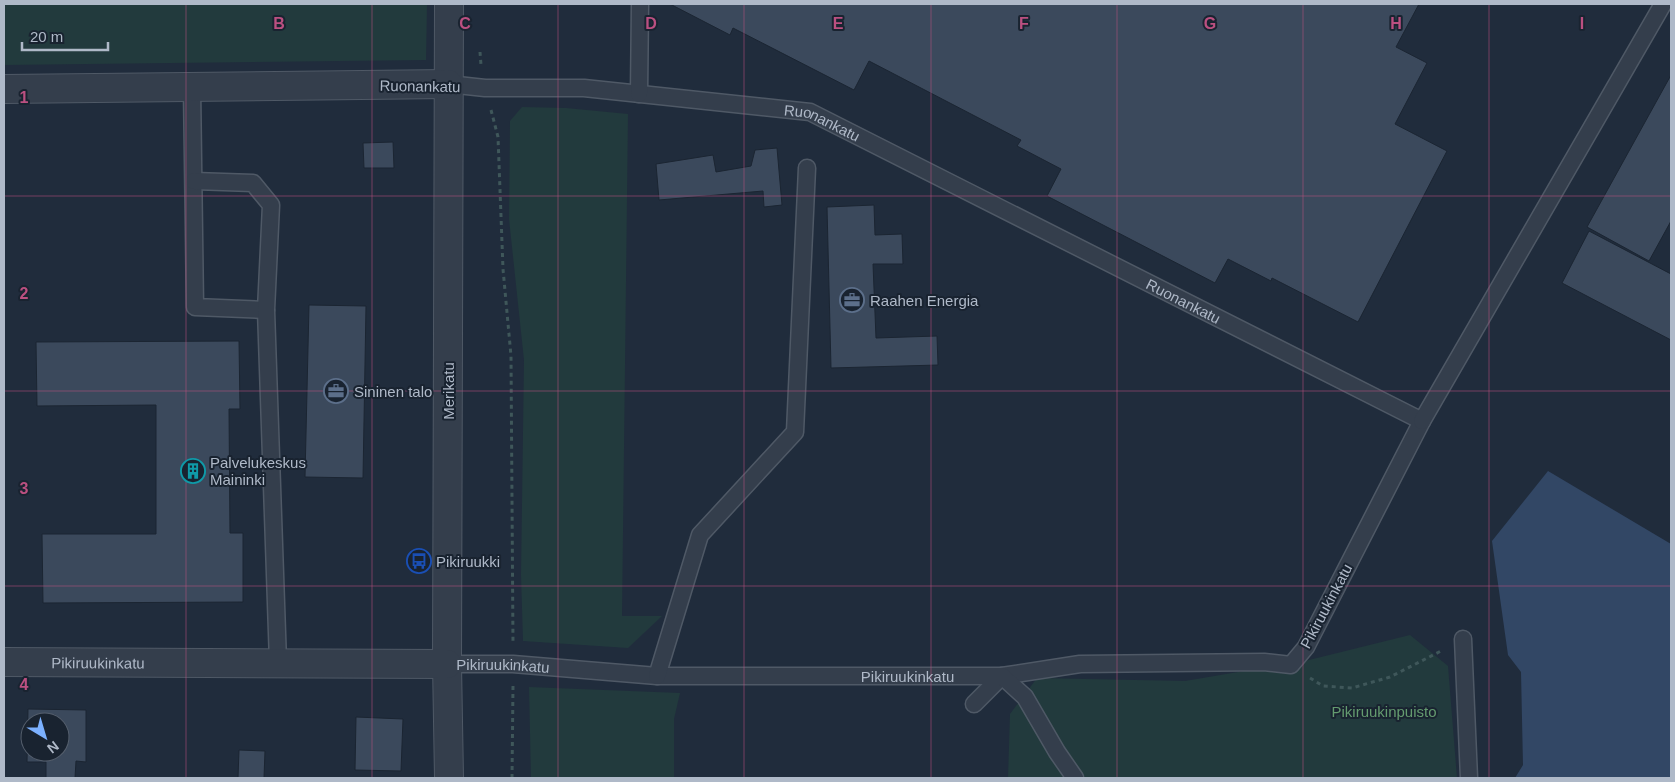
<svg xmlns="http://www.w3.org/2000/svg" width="1675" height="782" viewBox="0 0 1675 782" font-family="Helvetica,sans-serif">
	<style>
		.green { fill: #223a3d }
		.water { fill: #324765 }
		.building { fill: #3b495c; stroke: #1b2532; fill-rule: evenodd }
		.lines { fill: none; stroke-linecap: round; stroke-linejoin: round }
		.lane-casing { stroke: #4f5966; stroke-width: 19 }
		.street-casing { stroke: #4f5966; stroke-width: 30 }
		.path { stroke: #3f575a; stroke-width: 3; stroke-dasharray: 4 4; stroke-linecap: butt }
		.lane { stroke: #343e4c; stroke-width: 16 }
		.street { stroke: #343e4c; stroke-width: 28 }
		.grid { fill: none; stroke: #bb5081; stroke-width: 1; stroke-opacity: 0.55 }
		.labels { text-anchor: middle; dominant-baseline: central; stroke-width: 4; stroke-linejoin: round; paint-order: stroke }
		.street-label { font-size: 15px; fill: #afb9c8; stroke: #192330 }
		.poi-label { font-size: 15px; fill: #afb9c8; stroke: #192330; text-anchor: start }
		.park-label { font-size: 15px; fill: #649b6f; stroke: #192330 }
		.grid-label { font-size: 16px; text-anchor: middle; font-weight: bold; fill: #bb5081; stroke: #192330; stroke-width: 4; stroke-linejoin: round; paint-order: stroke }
	</style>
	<rect width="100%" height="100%" fill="#202c3c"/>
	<g class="green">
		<path d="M 4,4 L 427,4 L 426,60 L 4,65 Z"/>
		<path d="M 522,107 L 566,108 L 628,114 L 622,616 L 662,616 L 628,648 L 523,641 L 521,575 L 524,360 L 509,219 L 510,121 Z"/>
		<path d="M 1410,635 L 1448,666 L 1457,778 L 1008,778 L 1010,714 L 1037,678 L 1185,681 L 1309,660 Z"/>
		<path d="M 529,687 L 680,693 L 674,719 L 674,778 L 531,778 Z"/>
	</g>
	<path class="water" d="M 1548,471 L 1671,544 L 1671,778 L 1515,778 L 1523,765 L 1521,672 L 1508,655 L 1492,541 Z"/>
	<g class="building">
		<path d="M 670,4 L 1419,4 L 1396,47 L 1427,63 L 1395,124 L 1447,151 L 1358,322 L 1272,278 L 1271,281 L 1228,259 L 1215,283 L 1047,196 L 1061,169 L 1017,146 L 1021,140 L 869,61 L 854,90 L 733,28 L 730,35 Z"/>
		<path d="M 1671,75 L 1671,221 L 1649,261 L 1587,227 Z"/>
		<path d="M 393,142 L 394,168 L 364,168 L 363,143 Z"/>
		<path d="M 777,148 L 782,205 L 764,207 L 763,191 L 659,200 L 656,164 L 713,155 L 716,172 L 751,166 L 755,150 Z"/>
		<path d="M 874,205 L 875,235 L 902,234 L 903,264 L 873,264 L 876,338 L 937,336 L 938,365 L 831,368 L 827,207 Z"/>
		<path d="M 1589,231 L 1671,274 L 1671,340 L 1562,283 Z"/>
		<path d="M 309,305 L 366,306 L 363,478 L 305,477 Z"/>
		<path d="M 239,341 L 240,409 L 229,409 L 230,533 L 243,533 L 243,602 L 43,603 L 42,534 L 156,534 L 156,405 L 37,406 L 36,342 Z"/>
		<path d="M 28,709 L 86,710 L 86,762 L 76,761 L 75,778 L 46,778 L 46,762 L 27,762 ZM 30,722 L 60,722 L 60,752 L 30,752 Z"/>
		<path d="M 356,717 L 403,719 L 401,771 L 355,770 Z"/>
		<path d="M 239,750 L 265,751 L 264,778 L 238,778 Z"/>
	</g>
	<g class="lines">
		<defs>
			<g id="lane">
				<path id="s1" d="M 448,84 L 485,88 L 584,88 L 810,112 L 1422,421 L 1306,647 L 1291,665 L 1264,662 L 1080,664 L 1002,676 L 974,704"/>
				<path d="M 192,87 L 195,307 L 266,310"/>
				<path d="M 639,94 L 640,4"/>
				<path d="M 194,181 L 253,183 L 271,205 L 266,310 L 278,662"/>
				<path d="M 1422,421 L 1663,4"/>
				<path d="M 1463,639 L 1469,778"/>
				<path id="s2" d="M 447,664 L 513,664 L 657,676 L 1002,676 L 1025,697 L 1057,752 L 1075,778"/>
				<path d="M 657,676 L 700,535 L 795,432 L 807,168"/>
			</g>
			<g id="street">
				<path d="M 449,4 L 447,664 L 449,778"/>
				<path d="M 4,89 L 448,84"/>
				<path id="s3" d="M 4,662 L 447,664"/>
			</g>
		</defs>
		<use href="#lane" class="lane-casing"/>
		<use href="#street" class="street-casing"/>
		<g class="path">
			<path d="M 480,52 L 481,65"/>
			<path d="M 491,110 L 498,137 L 503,269 L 511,356 L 513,643"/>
			<path d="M 1310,678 L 1323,686 L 1352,688 L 1390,677 L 1441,651"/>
			<path d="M 512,778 L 513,686"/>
		</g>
		<use href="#lane" class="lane"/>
		<use href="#street" class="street"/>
	</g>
	<path class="grid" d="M 186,4 L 186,778M 372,4 L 372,778M 558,4 L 558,778M 744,4 L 744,778M 931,4 L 931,778M 1117,4 L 1117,778M 1303,4 L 1303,778M 1489,4 L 1489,778M 4,196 L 1671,196M 4,391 L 1671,391M 4,586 L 1671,586"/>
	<defs>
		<symbol id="office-ring" viewBox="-11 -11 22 22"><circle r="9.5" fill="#192330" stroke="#5c6f8a" stroke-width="1.5"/><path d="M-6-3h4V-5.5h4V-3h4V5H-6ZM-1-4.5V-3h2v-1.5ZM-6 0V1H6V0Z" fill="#5c6f8a"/></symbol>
		<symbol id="building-ring" viewBox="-11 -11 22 22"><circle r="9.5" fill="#192330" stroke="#0f9aa8" stroke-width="1.5"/><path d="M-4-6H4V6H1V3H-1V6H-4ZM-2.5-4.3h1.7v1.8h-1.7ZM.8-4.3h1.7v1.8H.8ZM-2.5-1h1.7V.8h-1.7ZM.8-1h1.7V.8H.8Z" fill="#0f9aa8"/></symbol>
		<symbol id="bus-ring" viewBox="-11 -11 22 22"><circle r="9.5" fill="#192330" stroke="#1a4fb4" stroke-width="1.5"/><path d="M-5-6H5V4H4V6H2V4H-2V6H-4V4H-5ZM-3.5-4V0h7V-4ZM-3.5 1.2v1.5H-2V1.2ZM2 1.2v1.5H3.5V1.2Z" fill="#1a4fb4"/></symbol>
	</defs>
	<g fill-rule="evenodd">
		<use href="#office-ring" x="838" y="286" width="28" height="28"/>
		<use href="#office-ring" x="322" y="377" width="28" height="28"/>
		<use href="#building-ring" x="179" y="457" width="28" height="28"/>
		<use href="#bus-ring" x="405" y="547" width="28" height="28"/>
	</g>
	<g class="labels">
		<g class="street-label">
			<text transform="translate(420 86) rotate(1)">Ruonankatu</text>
			<text stroke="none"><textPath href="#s1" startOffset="378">Ruonankatu</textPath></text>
			<text stroke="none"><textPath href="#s1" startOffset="782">Ruonankatu</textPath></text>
			<text transform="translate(448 391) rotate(-90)">Merikatu</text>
			<text transform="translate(1326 606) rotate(-62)">Pikiruukinkatu</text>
			<text stroke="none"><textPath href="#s3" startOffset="94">Pikiruukinkatu</textPath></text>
			<text stroke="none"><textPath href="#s2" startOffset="56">Pikiruukinkatu</textPath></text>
			<text stroke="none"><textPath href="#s2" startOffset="461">Pikiruukinkatu</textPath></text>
		</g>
		<g class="poi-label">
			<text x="870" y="300">Raahen Energia</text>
			<text x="354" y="391">Sininen talo</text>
			<text x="210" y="462">Palvelukeskus<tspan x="210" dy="17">Maininki</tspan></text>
			<text x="436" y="561">Pikiruukki</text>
		</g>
		<g class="park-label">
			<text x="1384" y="711">Pikiruukinpuisto</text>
		</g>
	</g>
	<g class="grid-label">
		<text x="279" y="29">B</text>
		<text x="465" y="29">C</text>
		<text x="651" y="29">D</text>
		<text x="838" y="29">E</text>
		<text x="1024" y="29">F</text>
		<text x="1210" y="29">G</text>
		<text x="1396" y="29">H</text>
		<text x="1582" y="29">I</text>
		<text x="24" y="103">1</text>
		<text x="24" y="299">2</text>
		<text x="24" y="494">3</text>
		<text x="24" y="690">4</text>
	</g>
	<rect width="1675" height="782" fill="none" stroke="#afb9c8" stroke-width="10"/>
	<g transform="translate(45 737) rotate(142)"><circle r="24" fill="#192330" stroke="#555f6d"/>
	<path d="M0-4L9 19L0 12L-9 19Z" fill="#7cb1ff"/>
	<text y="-8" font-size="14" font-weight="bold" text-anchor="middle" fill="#afb9c8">N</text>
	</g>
	<path d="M22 42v8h86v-8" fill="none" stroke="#afb9c8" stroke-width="2.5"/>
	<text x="30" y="42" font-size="15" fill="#afb9c8" stroke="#192330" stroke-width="4" paint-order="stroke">20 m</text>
</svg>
